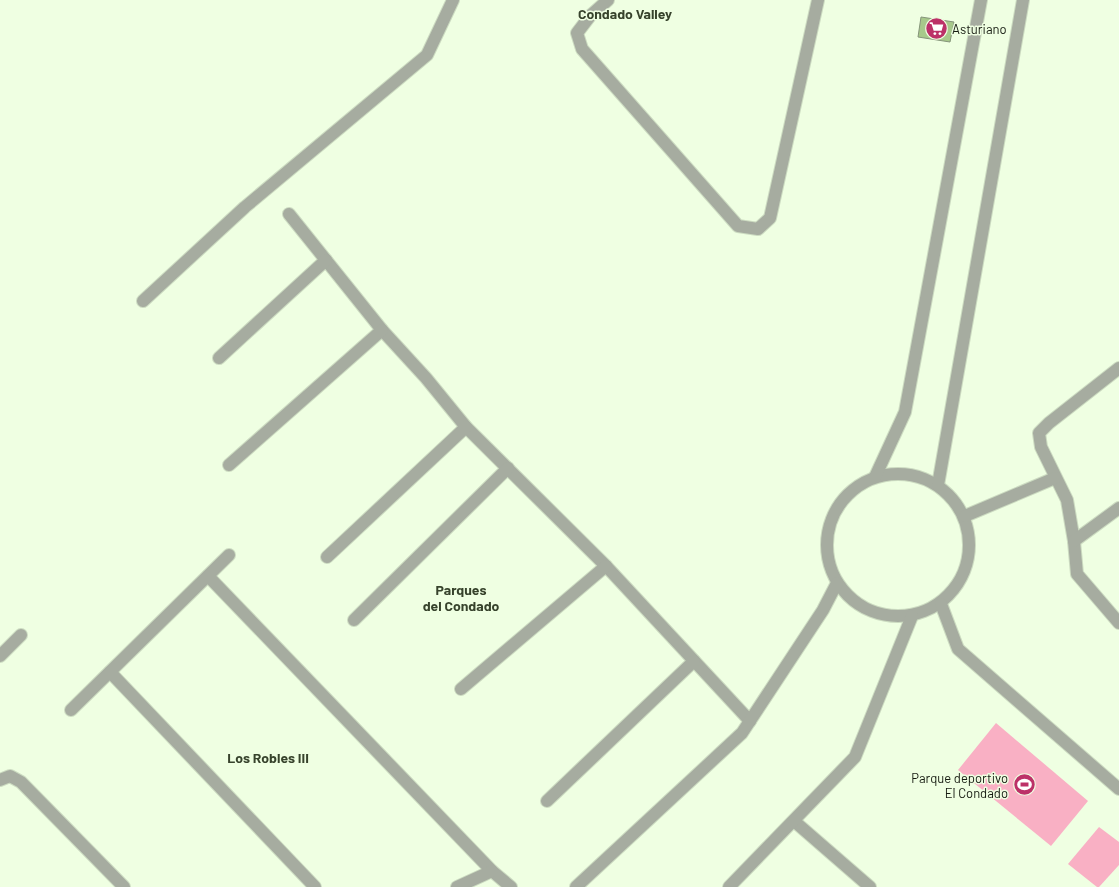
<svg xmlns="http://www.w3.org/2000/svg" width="1119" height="887" viewBox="0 0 1119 887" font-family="Barlow,sans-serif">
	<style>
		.green { fill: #f9b0c4 }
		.building { fill: #a7c98b; stroke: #85947a }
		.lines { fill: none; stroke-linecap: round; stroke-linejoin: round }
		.minor-casing { stroke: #ccdbc1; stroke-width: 14 }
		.minor { stroke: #a6aca0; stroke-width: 12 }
		.labels { text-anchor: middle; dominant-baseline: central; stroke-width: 3; stroke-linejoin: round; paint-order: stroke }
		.poi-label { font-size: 13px; fill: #161b11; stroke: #efffe2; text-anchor: start }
		.neighbourhood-label { font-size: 14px; font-weight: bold; fill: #37432c; stroke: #efffe2 }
	</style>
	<rect width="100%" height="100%" fill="#efffe2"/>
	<g class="green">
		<path d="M 996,723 L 1088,801 L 1051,846 L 958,770 Z"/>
		<path d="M 1099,827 L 1119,842 L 1119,865 L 1099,887 L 1097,887 L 1068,864 Z"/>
	</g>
	<path class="building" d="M 921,17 L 954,22 L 950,42 L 918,37 Z"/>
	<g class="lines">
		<defs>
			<g id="minor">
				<path d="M 608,0 L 590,16 L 577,33 L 582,49 L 738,226 L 758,229 L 770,218 L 818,0"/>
				<path d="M 289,214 L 382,330 L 426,378 L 466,427 L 606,566 L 750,721"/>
				<path d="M 143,301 L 245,207 L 427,55 L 453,0"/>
				<path d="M 219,358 L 326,260"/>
				<path d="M 1119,368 L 1049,423 L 1039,433 L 1041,447 L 1067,500 L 1074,541 L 1077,574 L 1119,623"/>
				<path d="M 229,465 L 382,330"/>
				<circle cx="898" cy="545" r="71"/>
				<path d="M 875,477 L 905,412 L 981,0"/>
				<path d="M 938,485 L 1023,0"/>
				<path d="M 965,516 L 1055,478"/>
				<path d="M 1074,541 L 1119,508"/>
				<path d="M 327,557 L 466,427"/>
				<path d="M 208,576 L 492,871 L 511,887"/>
				<path d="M 941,604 L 958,649 L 1119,789"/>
				<path d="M 354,620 L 508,468"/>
				<path d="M 0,656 L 21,635"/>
				<path d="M 110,672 L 315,887"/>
				<path d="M 461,689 L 606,566"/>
				<path d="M 71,710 L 229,555"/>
				<path d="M 0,780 L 10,776 L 21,782 L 124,887"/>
				<path d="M 547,801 L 694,661"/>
				<path d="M 794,821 L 870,887"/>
				<path d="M 457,887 L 492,871"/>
				<path d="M 576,887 L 742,733 L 823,610 L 837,583"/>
				<path d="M 729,887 L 855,757 L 912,616"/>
			</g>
		</defs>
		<use href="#minor" class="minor-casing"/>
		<use href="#minor" class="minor"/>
	</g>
	<defs>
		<symbol id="supermarket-disc" viewBox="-11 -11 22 22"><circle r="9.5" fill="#bc3168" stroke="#efffe2"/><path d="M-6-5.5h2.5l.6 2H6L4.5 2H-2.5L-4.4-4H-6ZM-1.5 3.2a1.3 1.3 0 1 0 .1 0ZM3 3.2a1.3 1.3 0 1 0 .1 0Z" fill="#fff"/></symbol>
		<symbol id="stadium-disc" viewBox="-11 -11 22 22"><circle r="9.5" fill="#bc3168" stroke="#efffe2"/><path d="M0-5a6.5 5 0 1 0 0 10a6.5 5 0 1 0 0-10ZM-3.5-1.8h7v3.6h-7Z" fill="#fff"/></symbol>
	</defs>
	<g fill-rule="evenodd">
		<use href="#supermarket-disc" x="924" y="16" width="25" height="25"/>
		<use href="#stadium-disc" x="1012" y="772" width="25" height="25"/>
	</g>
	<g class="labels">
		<g class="poi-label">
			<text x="952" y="29">Asturiano</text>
			<text x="1008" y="778" text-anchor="end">Parque deportivo<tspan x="1008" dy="15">El Condado</tspan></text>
		</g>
		<g class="neighbourhood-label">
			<text x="625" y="13">Condado Valley</text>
			<text x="461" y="589">Parques<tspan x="461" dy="16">del Condado</tspan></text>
			<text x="268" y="757">Los Robles III</text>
		</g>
	</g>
</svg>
